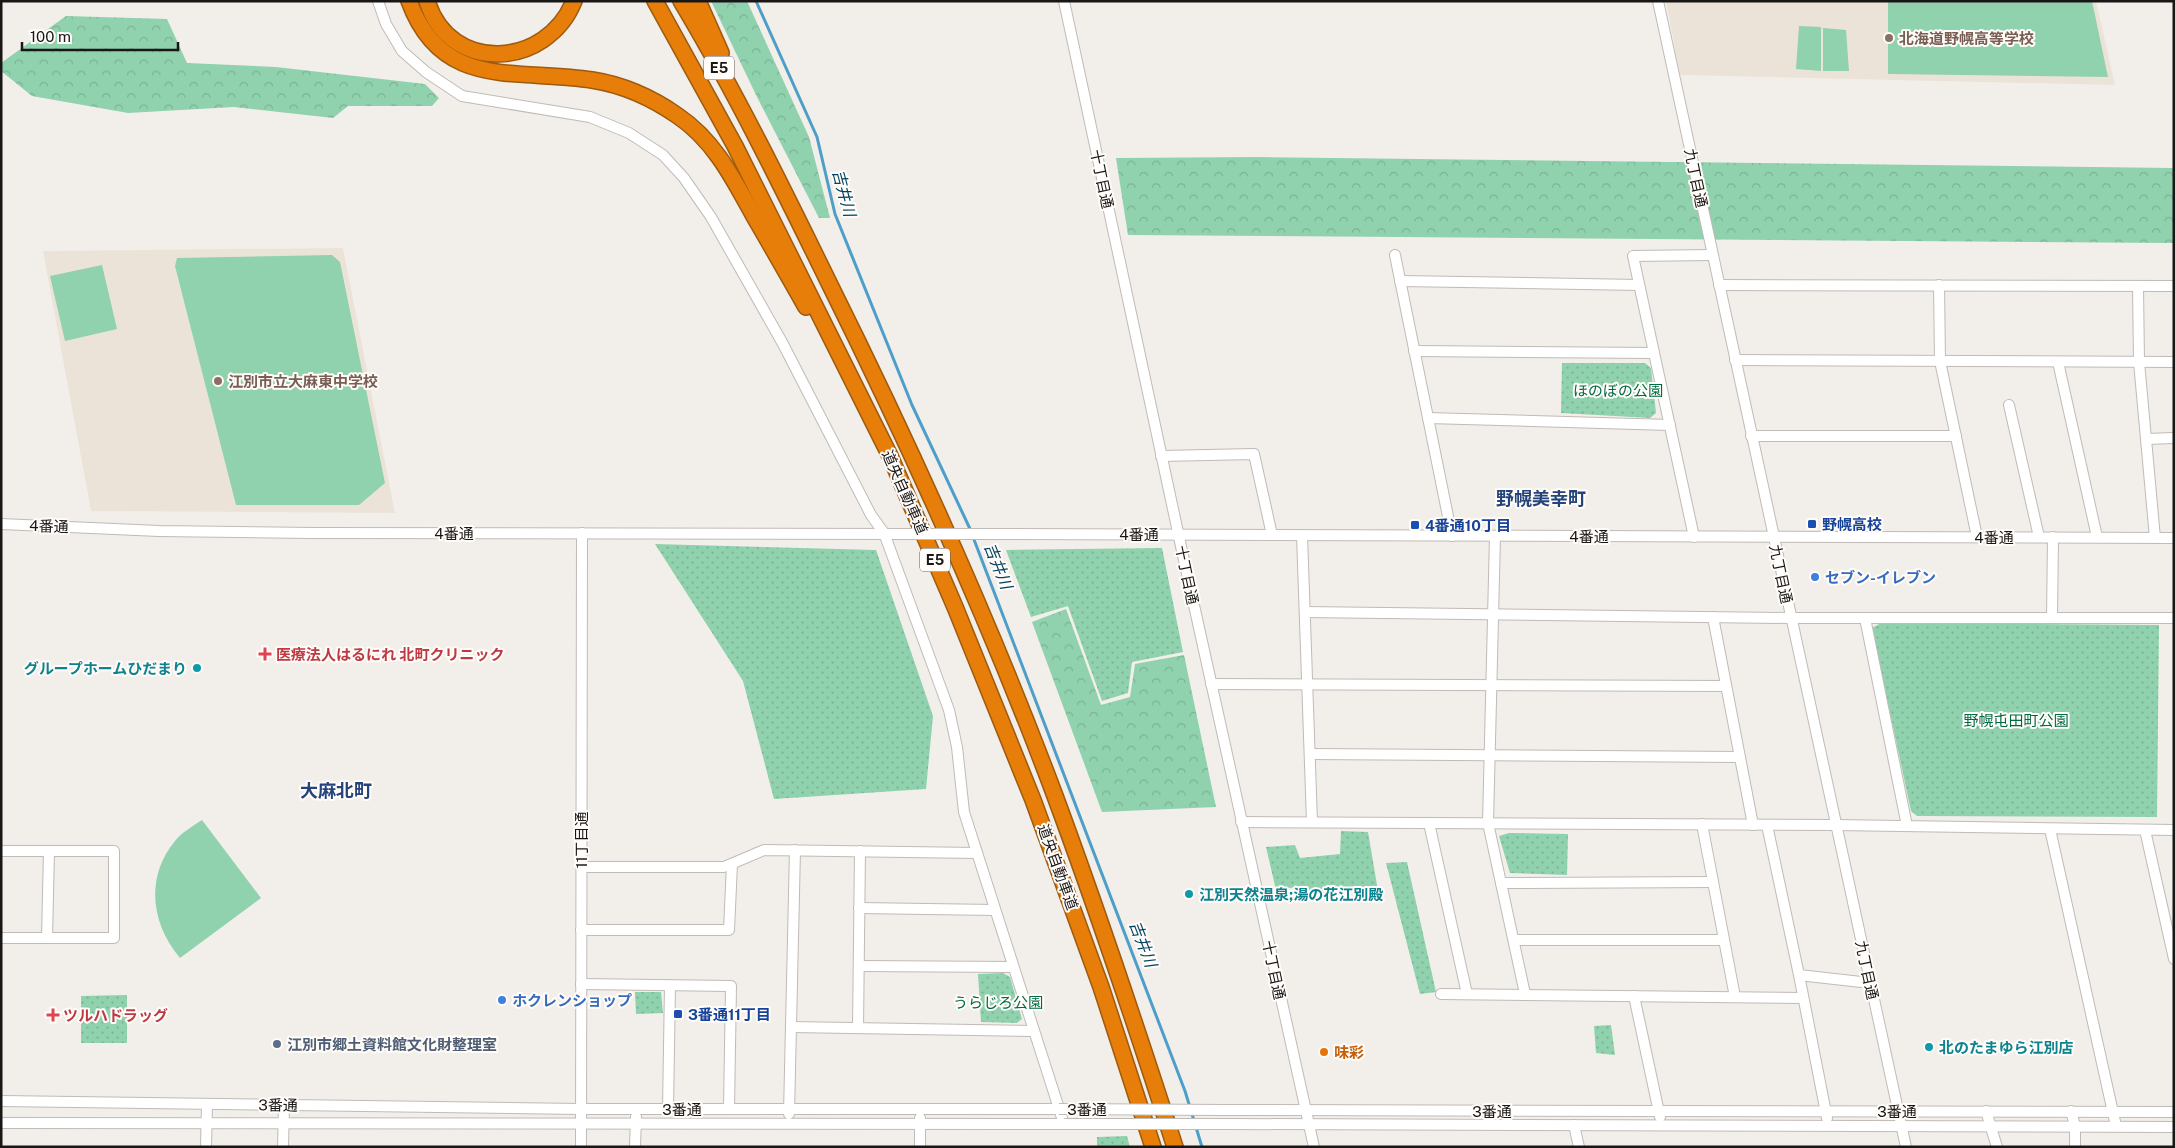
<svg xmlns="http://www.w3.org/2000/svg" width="2175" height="1148" viewBox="0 0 2175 1148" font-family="'Public Sans','Noto Sans JP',sans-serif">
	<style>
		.built { fill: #ece3d8 }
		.grass { fill: url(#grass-dots) }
		.forest { fill: url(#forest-crowns) }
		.pitch { fill: #90d1ae }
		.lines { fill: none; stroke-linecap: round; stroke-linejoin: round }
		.stream { stroke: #4d9ec8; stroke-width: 3 }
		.minor-casing { stroke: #bfbbb7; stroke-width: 12 }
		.highway-casing { stroke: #9e5a0e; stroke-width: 18 }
		.minor { stroke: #fff; stroke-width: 10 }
		.highway { stroke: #e67e09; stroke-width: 15 }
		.minor-bridge-casing { stroke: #bfbbb7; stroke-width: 12; stroke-linecap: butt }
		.minor-bridge { stroke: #fff; stroke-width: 10 }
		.education-dot { fill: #8d6e63; stroke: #fffcf9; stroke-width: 2 }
		.transit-dot { fill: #1a4fb4; stroke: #fffcf9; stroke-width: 2 }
		.shop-dot { fill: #3f7fe0; stroke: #fffcf9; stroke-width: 2 }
		.health-dot { fill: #e0444e; stroke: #fffcf9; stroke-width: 2 }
		.culture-dot { fill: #0f9aa8; stroke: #fffcf9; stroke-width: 2 }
		.service-dot { fill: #5c6f8a; stroke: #fffcf9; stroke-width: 2 }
		.food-dot { fill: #e8710a; stroke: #fffcf9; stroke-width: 2 }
		.labels { text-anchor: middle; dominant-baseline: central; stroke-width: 4; stroke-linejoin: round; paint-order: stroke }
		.shield { fill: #fffcf9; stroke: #5e5c5a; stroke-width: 1 }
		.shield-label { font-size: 14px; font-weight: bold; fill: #191716 }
		.education-label { font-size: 15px; font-weight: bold; fill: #785e54; stroke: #fffcf9; text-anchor: start }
		.street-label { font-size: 15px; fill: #191716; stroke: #fffcf9 }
		.park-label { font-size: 15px; fill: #006943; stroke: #fffcf9 }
		.transit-label { font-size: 15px; font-weight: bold; fill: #164399; stroke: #fffcf9; text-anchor: start }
		.shop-label { font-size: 15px; font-weight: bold; fill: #366cbe; stroke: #fffcf9; text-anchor: start }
		.health-label { font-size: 15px; font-weight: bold; fill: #be3a42; stroke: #fffcf9; text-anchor: start }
		.culture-label { font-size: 15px; font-weight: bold; fill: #0d838f; stroke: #fffcf9; text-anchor: start }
		.service-label { font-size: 15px; font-weight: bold; fill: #4e5e75; stroke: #fffcf9; text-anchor: start }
		.food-label { font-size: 15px; font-weight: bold; fill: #c56008; stroke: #fffcf9; text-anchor: start }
		.water-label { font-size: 16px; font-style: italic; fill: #004562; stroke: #fffcf9 }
		.quarter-label { font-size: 18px; font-weight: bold; fill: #25447b; stroke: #fffcf9 }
	</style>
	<defs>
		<pattern id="grass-dots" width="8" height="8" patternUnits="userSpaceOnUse" patternTransform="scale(1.25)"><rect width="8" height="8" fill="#90d1ae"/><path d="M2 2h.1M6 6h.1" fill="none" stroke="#7cb395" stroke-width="1.8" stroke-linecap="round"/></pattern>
		<pattern id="forest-crowns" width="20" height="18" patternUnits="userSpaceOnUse" patternTransform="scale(1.25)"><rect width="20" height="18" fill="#90d1ae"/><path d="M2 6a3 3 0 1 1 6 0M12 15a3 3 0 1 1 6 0" fill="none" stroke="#7cb395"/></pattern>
	</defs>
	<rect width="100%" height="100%" fill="#f2efea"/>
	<g class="built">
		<path d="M 1666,1 L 2096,1 L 2115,85 L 1680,75 Z"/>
		<path d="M 343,248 L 395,513 L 91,511 L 43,251 Z"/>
	</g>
	<g class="grass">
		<path d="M 1562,363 L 1645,363 L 1651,368 L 1656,413 L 1650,418 L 1561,413 Z"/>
		<path d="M 655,544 L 876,550 L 933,716 L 926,789 L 774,799 L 743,681 Z"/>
		<path d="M 1162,548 L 1183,652 L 1132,662 L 1128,693 L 1102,701 L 1068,606 L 1031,617 L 1006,550 Z"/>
		<path d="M 1881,623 L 2159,625 L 2157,817 L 1917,816 L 1911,811 L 1872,628 Z"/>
		<path d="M 1341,831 L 1368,832 L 1378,891 L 1305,894 L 1303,886 L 1276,890 L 1266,847 L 1295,845 L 1300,858 L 1340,854 Z"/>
		<path d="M 1509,833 L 1568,834 L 1567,875 L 1510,873 L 1499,836 Z"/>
		<path d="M 1407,862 L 1436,992 L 1420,994 L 1386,863 Z"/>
		<path d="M 1003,973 L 1010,977 L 1022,1019 L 1017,1023 L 981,1022 L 978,974 Z"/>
		<path d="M 635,992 L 661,992 L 663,1013 L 636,1014 Z"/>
		<path d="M 127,995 L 127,1043 L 81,1043 L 81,996 Z"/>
		<path d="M 1611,1025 L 1615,1055 L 1596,1053 L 1594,1026 Z"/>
		<path d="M 1127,1136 L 1130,1147 L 1097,1147 L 1097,1137 Z"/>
	</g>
	<g class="forest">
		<path d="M 711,1 L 747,1 L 809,137 L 830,218 L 819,218 L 758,99 Z"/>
		<path d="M 66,16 L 167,19 L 187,63 L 276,67 L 425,84 L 439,98 L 432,106 L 348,106 L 333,118 L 234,107 L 128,113 L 32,96 L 1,71 L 1,63 Z"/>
		<path d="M 1259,157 L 2174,168 L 2174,243 L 1128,235 L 1116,158 Z"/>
		<path d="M 1066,609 L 1101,705 L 1130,697 L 1135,664 L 1184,655 L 1216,807 L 1102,812 L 1032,622 Z"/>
	</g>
	<g class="pitch">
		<path d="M 1888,1 L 2092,1 L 2108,77 L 1888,74 Z"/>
		<path d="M 1799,26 L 1821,27 L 1821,71 L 1796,69 Z"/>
		<path d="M 1823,28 L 1846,30 L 1849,71 L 1823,71 Z"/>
		<path d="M 332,255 L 340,262 L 385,483 L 359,505 L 236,505 L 175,266 L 177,258 Z"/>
		<path d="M 102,265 L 117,329 L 65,341 L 50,276 Z"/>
		<path d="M 202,820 L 261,898 L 180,958 C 151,924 145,877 175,841 C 182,832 193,826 202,820 Z"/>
	</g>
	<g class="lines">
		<g class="stream">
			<path d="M 756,1 L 817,137 L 835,214 L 912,405 L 971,531"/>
			<path d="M 973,537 L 1185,1091 L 1202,1147"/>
		</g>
		<defs>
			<g id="minor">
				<path d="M 1064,1 L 1182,551 L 1314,1147"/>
				<path d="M 1658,1 L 1906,1147"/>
				<path d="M 1395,255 L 1452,536"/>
				<path d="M 1400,281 L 1639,285"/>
				<path d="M 1719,285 L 2174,286"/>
				<path d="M 1939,285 L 1940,361 L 1977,537"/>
				<path d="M 2138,286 L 2139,362 L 2155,538"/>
				<path d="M 1414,351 L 1654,353"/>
				<path d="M 1735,360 L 2174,362"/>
				<path d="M 2058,362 L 2097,537"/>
				<path d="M 2009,405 L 2039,537"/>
				<path d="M 1428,418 L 1670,425"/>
				<path d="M 1751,436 L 1956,436"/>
				<path d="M 2146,439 L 2174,438"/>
				<path d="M 1161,456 L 1254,454 L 1272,535"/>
				<path d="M 1,524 L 159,531 L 313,533 L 906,534"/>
				<path d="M 1004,534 L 2174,538"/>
				<path d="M 1302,535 L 1312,822"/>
				<path d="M 1495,536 L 1488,823 L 1525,994"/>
				<path d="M 1694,537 L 1633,256 L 1712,255"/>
				<path d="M 1305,612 L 1790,618 L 2174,618"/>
				<path d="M 1713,617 L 1753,825"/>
				<path d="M 1865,618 L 1907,826"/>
				<path d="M 2052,618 L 2053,537"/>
				<path d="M 1211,684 L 1726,686"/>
				<path d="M 1310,754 L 1740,757"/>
				<path d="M 1241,822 L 1835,825 L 2174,830"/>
				<path d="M 1429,823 L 1467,994"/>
				<path d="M 1702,824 L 1735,997"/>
				<path d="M 1767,825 L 1799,975 L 1827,1118"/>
				<path d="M 2050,829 L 2116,1126"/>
				<path d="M 2145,830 L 2174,959"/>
				<path d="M 1,851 L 114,851 L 114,938 L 1,938"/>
				<path d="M 581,867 L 724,867 L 764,850 L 977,853"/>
				<path d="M 1501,883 L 1713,882"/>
				<path d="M 859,908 L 995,910"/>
				<path d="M 581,930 L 729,930 L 732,864"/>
				<path d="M 47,938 L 49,851"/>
				<path d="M 1514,940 L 1724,940"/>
				<path d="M 859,966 L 1013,967"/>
				<path d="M 1799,975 L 1870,983"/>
				<path d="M 581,984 L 731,986 L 729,1109"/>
				<path d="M 1441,994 L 1803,998"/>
				<path d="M 1634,996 L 1660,1117"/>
				<path d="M 791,1027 L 1033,1031"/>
				<path d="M 858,1028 L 860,851"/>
				<path d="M 1,1101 L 581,1109 L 1059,1109"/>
				<path d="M 668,1109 L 670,986"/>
				<path d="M 1225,1110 L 2174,1112"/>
				<path d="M 1986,1111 L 1997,1147"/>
				<path d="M 2071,1111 L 2075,1126 L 2075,1147"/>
				<path d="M 789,1114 L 795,850"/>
				<path d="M 1,1123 L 1064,1124 L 964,812 L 957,747 L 949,710 L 884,533 L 871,515 L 783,344 L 711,217 L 684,178 L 663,155 L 629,133 L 590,117 L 462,96 L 426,72 L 402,51 L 386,24 L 378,1"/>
				<path d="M 1231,1124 L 2174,1127"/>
				<path d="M 1574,1125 L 1579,1147"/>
				<path d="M 206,1147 L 207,1104"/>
				<path d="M 283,1147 L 284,1105"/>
				<path d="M 581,1147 L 582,533"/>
				<path d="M 635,1147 L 636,1117"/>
				<path d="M 920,1147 L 920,1118"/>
			</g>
			<g id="highway">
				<path d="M 409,1 C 442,91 516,68 592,80 C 624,85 651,97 678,116 C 715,141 734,180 755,218 C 772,247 789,277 806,307"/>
				<path d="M 427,1 C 450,75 547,68 574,1"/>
				<path d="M 655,1 L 735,146 L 890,456 L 955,607 L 1033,800 L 1101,987 L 1153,1147"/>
				<path d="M 681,1 C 736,93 783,189 830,285 C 913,452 990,622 1055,796 C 1098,912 1137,1029 1175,1147"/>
				<path d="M 698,1 L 721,53"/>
			</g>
		</defs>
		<use href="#minor" class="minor-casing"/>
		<use href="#highway" class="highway-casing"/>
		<use href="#minor" class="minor"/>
		<use href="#highway" class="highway"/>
		<defs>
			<g id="minor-bridge">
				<path d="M 906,534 L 1004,534"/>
				<path d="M 1059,1109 L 1225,1110"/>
				<path d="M 1064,1124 L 1231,1124"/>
			</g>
		</defs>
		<use href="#minor-bridge" class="minor-bridge-casing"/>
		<use href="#minor-bridge" class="minor-bridge"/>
	</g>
	<g class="education-dot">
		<circle cx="1889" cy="38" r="5"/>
		<circle cx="218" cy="381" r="5"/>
	</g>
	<g class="transit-dot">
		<rect x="1807" y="519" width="10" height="10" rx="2.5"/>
		<rect x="1410" y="520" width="10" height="10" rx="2.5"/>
		<rect x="673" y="1009" width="10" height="10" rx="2.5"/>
	</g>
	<g class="shop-dot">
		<circle cx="1815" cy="577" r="5"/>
		<circle cx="502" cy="1000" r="5"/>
	</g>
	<g class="health-dot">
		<path d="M262.5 646.5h5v5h5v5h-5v5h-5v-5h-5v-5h5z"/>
		<path d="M50.5 1007.5h5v5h5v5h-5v5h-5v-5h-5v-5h5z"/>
	</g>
	<g class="culture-dot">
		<circle cx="197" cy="668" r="5"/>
		<circle cx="1189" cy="894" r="5"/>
		<circle cx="1929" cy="1047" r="5"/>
	</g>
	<circle class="service-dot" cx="277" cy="1044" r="5"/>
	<circle class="food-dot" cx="1324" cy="1052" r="5"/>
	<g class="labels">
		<g class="shield">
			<rect x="704" y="56.5" width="30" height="23" rx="4"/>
			<rect x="920" y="548.5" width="30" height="23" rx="4"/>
		</g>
		<g class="shield-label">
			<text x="719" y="68">E5</text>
			<text x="935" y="560">E5</text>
		</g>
		<g class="education-label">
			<text x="1899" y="38">北海道野幌高等学校</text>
			<text x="228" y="381">江別市立大麻東中学校</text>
		</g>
		<g class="street-label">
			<text transform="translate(1696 178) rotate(78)">九丁目通</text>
			<text transform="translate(1102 179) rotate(78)">十丁目通</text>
			<text transform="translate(905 492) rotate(66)">道央自動車道</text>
			<text transform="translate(49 526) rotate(2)">4番通</text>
			<text x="454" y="533">4番通</text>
			<text x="1139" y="534">4番通</text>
			<text x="1589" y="536">4番通</text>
			<text x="1994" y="537">4番通</text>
			<text transform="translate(1781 574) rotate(78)">九丁目通</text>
			<text transform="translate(1187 575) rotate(78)">十丁目通</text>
			<text transform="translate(581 840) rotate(-90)">11丁目通</text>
			<text transform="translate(1058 867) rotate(70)">道央自動車道</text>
			<text transform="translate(1274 970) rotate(78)">十丁目通</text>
			<text transform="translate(1867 970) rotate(78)">九丁目通</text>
			<text transform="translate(278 1105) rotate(1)">3番通</text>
			<text x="682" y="1109">3番通</text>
			<text x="1087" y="1109">3番通</text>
			<text x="1492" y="1111">3番通</text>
			<text x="1897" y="1111">3番通</text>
		</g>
		<g class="park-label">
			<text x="1618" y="390">ほのぼの公園</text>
			<text x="2016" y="720">野幌屯田町公園</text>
			<text x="998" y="1002">うらじろ公園</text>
		</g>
		<g class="transit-label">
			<text x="1822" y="524">野幌高校</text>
			<text x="1425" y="525">4番通10丁目</text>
			<text x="688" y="1014">3番通11丁目</text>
		</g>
		<g class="shop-label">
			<text x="1825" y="577">セブン-イレブン</text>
			<text x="512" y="1000">ホクレンショップ</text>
		</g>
		<g class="health-label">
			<text x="276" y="654">医療法人はるにれ 北町クリニック</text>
			<text x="63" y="1015">ツルハドラッグ</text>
		</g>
		<g class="culture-label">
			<text x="187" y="668" text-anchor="end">グループホームひだまり</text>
			<text x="1199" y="894">江別天然温泉;湯の花江別殿</text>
			<text x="1939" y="1047">北のたまゆら江別店</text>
		</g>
		<g class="service-label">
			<text x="287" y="1044">江別市郷土資料館文化財整理室</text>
		</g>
		<g class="food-label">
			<text x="1334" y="1052">味彩</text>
		</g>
		<g class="water-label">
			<text transform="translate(844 193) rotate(75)">吉井川</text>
			<text transform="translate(998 566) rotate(68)">吉井川</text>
			<text transform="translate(1143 944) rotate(69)">吉井川</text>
		</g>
		<g class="quarter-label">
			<text x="1541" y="498">野幌美幸町</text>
			<text x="336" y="790">大麻北町</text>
		</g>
	</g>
	<rect width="2175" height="1148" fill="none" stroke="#191716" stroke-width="5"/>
	<path d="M22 42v8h156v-8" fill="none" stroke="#191716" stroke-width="2.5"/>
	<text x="30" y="42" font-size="15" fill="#191716" stroke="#fffcf9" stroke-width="4" paint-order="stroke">100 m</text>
</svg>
